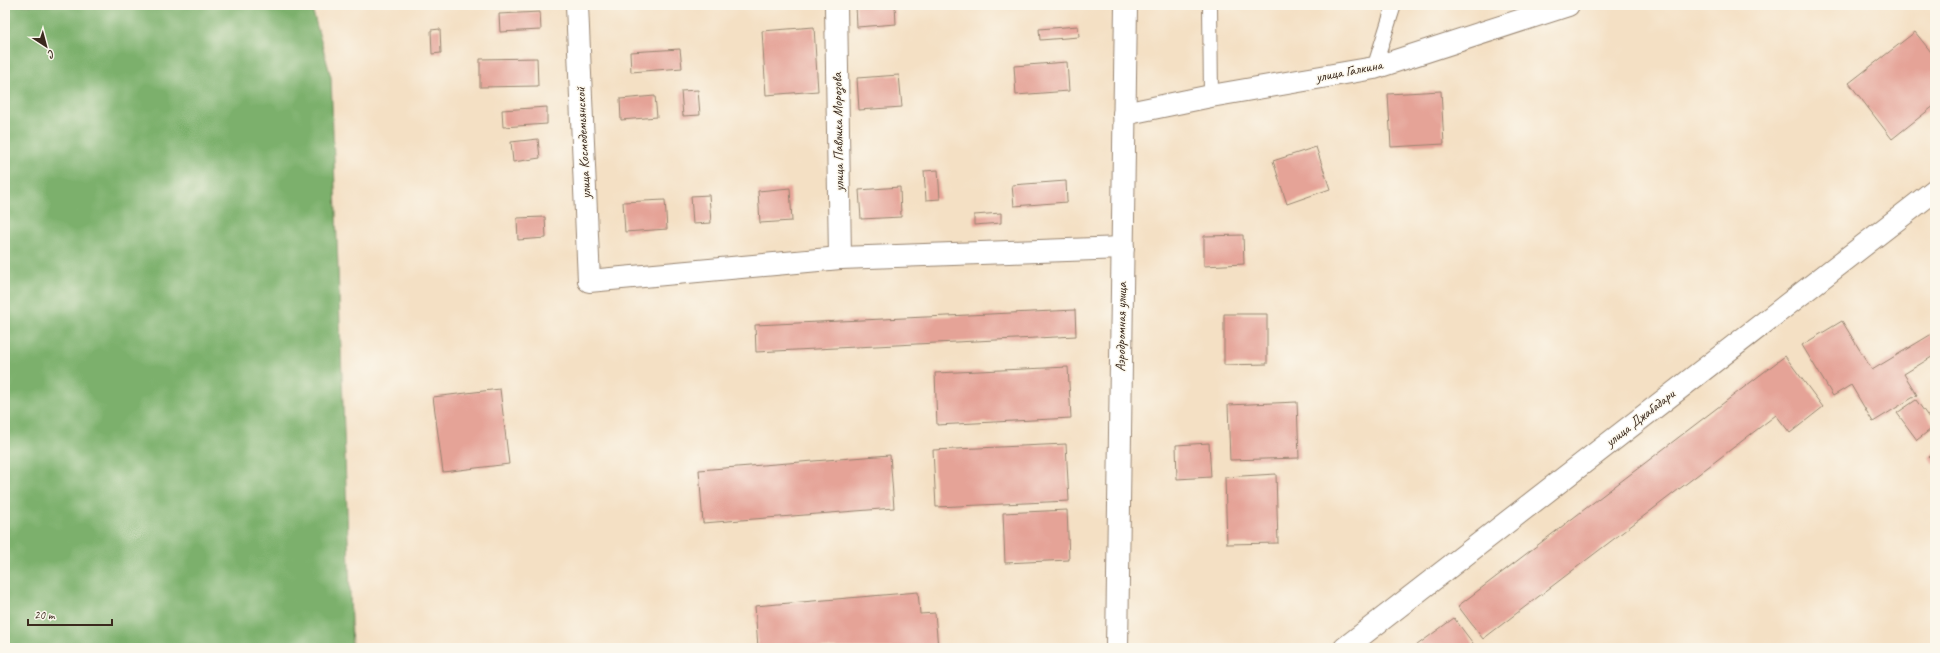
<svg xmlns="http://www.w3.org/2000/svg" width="1940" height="653" viewBox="0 0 1940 653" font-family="Caveat,sans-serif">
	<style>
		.forest { fill: #7bb06c; stroke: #5b6d45 }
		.building { fill: #e5a397 }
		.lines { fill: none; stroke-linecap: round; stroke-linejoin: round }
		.lane-casing { stroke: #988571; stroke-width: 16 }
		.street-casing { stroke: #988571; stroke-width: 24 }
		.lane { stroke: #fff; stroke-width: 14 }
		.street { stroke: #fff; stroke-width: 22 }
		.labels { text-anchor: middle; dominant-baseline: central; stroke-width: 3; stroke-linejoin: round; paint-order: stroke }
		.street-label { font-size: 14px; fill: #3b2a1e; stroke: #fbf7ec }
	</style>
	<rect width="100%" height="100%" fill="#fbf7ec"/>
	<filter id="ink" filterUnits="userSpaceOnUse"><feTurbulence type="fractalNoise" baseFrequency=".025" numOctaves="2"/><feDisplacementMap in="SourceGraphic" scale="8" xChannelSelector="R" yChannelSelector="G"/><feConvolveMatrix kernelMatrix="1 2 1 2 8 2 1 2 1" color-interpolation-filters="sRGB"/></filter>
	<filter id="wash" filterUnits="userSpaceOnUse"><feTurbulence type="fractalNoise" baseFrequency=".012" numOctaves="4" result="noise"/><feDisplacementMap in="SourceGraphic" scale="16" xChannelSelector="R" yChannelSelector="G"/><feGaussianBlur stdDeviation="0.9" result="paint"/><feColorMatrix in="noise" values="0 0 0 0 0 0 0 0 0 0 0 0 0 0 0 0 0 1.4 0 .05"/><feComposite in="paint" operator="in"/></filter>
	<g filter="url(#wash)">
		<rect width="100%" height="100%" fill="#f4e0c4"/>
		<path class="forest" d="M 5,5 L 311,5 L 331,77 L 352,648 L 5,648 Z"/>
		<g id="blocks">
			<g class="building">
				<path d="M 856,5 L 895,5 L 896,24 L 857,27 Z"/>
				<path d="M 540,12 L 541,30 L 500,32 L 499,14 Z"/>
				<path d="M 1078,26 L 1079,37 L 1040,40 L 1039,29 Z"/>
				<path d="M 814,27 L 818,91 L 766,95 L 762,31 Z"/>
				<path d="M 440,29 L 441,53 L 432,54 L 431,30 Z"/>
				<path d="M 1915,32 L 1935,57 L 1935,105 L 1892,139 L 1849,83 Z"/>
				<path d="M 680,49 L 682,68 L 631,72 L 630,52 Z"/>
				<path d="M 537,58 L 538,86 L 480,87 L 480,59 Z"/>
				<path d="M 1067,62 L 1069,91 L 1016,95 L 1014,66 Z"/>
				<path d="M 899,75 L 902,107 L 859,110 L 857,78 Z"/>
				<path d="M 698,90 L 700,115 L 683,116 L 681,91 Z"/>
				<path d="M 1441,91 L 1444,144 L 1391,147 L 1388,94 Z"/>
				<path d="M 655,96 L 657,117 L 621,120 L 620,99 Z"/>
				<path d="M 547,107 L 547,124 L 503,127 L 502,110 Z"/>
				<path d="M 538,139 L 540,158 L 513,162 L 511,142 Z"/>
				<path d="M 1316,147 L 1330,189 L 1287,204 L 1273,161 Z"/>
				<path d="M 938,170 L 940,199 L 926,200 L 924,171 Z"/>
				<path d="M 1066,181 L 1067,202 L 1014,206 L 1012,185 Z"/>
				<path d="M 900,187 L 901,217 L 861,219 L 859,190 Z"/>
				<path d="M 790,188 L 792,221 L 760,223 L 758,191 Z"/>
				<path d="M 709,195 L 711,223 L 693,224 L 691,196 Z"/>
				<path d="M 665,200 L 667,229 L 625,232 L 623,202 Z"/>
				<path d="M 1001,213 L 1001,223 L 974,225 L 974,215 Z"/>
				<path d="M 545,217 L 546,238 L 518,240 L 517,218 Z"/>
				<path d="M 1243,235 L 1244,264 L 1204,266 L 1204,236 Z"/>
				<path d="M 1075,310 L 1076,336 L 756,352 L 755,325 Z"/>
				<path d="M 1224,314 L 1267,314 L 1267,364 L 1224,365 Z"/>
				<path d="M 1842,321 L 1872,370 L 1935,332 L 1935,355 L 1904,374 L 1917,395 L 1873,422 L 1851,385 L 1833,396 L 1802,345 Z"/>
				<path d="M 1785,356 L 1823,407 L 1790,433 L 1776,415 L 1483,639 L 1458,606 Z"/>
				<path d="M 1068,367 L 1071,418 L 937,425 L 935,373 Z"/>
				<path d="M 500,389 L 509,464 L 443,472 L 433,397 Z"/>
				<path d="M 1916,400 L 1935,426 L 1917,440 L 1897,413 Z"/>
				<path d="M 1297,402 L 1299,458 L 1230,460 L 1228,405 Z"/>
				<path d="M 1209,443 L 1211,477 L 1177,479 L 1176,445 Z"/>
				<path d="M 1066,444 L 1069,501 L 936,507 L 933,450 Z"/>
				<path d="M 1935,452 L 1935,465 L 1929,457 Z"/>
				<path d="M 890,455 L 894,508 L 703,523 L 699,470 Z"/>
				<path d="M 1276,474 L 1278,543 L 1227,544 L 1225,477 Z"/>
				<path d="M 1067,510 L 1069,560 L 1005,563 L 1003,513 Z"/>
				<path d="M 918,592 L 920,614 L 935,613 L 938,648 L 758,648 L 755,606 Z"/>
				<path d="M 1454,618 L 1475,646 L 1473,648 L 1413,648 Z"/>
			</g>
		</g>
	</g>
	<g filter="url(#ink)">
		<use href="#blocks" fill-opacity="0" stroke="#988571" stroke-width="1"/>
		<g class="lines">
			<defs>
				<g id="lane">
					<path d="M 1210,5 L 1211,96"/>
					<path d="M 1374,68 L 1394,5"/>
				</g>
				<g id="street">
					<path d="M 577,5 L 589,281 L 840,258 L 1123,248"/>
					<path d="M 836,5 L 840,258"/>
					<path d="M 1124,114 L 1211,96 L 1374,68 L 1568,5"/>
					<path d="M 1117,648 L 1126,5"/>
					<path d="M 1345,648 L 1935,190"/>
				</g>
			</defs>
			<use href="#lane" class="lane-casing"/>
			<use href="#street" class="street-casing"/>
			<use href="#lane" class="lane"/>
			<use href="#street" class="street"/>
		</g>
	</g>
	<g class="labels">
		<g class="street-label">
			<text transform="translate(1349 71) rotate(-11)">улица Галкина</text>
			<text transform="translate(838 132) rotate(-91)">улица Павлика Морозова</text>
			<text transform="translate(583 143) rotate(-93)">улица Космодемьянской</text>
			<text transform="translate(1121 327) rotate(-89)">Аэродромная улица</text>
			<text transform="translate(1640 418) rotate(-38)">улица Джабадари</text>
		</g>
	</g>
	<rect width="1940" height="653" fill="none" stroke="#fbf7ec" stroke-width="20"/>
	<g transform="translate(46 46) rotate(144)" stroke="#fbf7ec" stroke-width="3" paint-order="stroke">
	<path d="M0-3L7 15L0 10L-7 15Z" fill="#3b2a1e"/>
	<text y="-6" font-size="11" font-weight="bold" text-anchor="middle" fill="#3b2a1e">С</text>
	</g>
	<path d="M28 619v6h84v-6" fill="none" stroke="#3b2a1e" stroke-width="2"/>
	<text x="34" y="619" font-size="12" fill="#3b2a1e" stroke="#fbf7ec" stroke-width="3" paint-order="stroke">20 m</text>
</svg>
